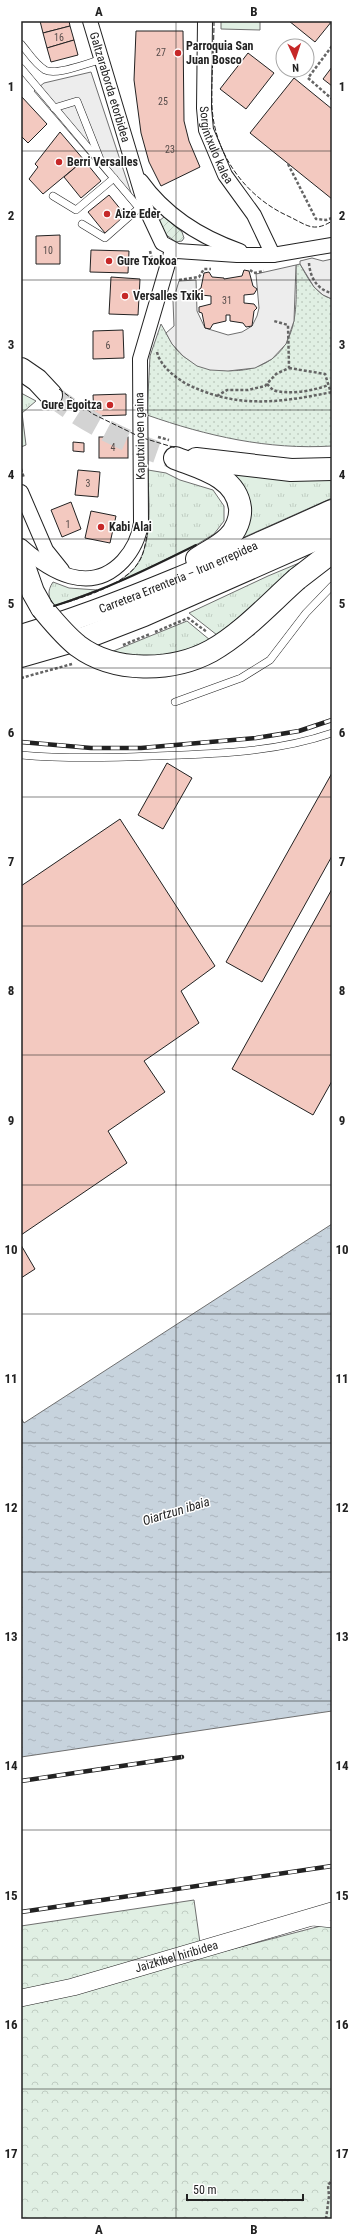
<svg xmlns="http://www.w3.org/2000/svg" width="353" height="2240" viewBox="0 0 353 2240" font-family="'Roboto Condensed',sans-serif">
	<style>
		.grass { fill: url(#grass-tufts); stroke: #6f6f6f }
		.forest { fill: url(#forest-crowns); stroke: #6f6f6f }
		.park { fill: url(#park-dots); stroke: #6f6f6f }
		.garden { fill: url(#garden-furrows); stroke: #6f6f6f }
		.pitch { fill: #e0efe3; stroke: #6f6f6f }
		.parking { fill: #ededed; stroke: #6f6f6f }
		.water { fill: url(#water-ripples); stroke: #6f6f6f }
		.building { fill: #f3c9c0; stroke: #222 }
		.lines { fill: none; stroke-linecap: round; stroke-linejoin: round }
		.primary-tunnel { stroke: #d3d3d3; stroke-width: 22; stroke-dasharray: 22 11; stroke-linecap: butt }
		.service-casing { stroke: #222; stroke-width: 8 }
		.minor-casing { stroke: #222; stroke-width: 16 }
		.tertiary-casing { stroke: #222; stroke-width: 18 }
		.primary-casing { stroke: #222; stroke-width: 24 }
		.path { stroke: #646464; stroke-width: 2.5; stroke-dasharray: 3 2; stroke-linecap: butt }
		.service { stroke: #fff; stroke-width: 7 }
		.minor { stroke: #fff; stroke-width: 14 }
		.tertiary { stroke: #fff; stroke-width: 17 }
		.primary { stroke: #fff; stroke-width: 22 }
		.rail-casing { stroke: #222; stroke-width: 4.5 }
		.rail { stroke: #fff; stroke-width: 3; stroke-dasharray: 9; stroke-linecap: butt }
		.primary-bridge-casing { stroke: #222; stroke-width: 24; stroke-linecap: butt }
		.primary-bridge { stroke: #fff; stroke-width: 22 }
		.fence { stroke: #222; stroke-width: 1; stroke-dasharray: 5 2; stroke-linecap: butt }
		.wall { stroke: #222; stroke-width: 2 }
		.grid { fill: none; stroke: #222; stroke-width: 1; stroke-opacity: 0.55 }
		.poi-dot { fill: #c62828; stroke: #fff; stroke-width: 1.5 }
		.labels { text-anchor: middle; dominant-baseline: central; stroke-width: 3; stroke-linejoin: round; paint-order: stroke }
		.number-label { font-size: 10px; fill: #564c4a }
		.poi-label { font-size: 12px; font-weight: bold; fill: #222; stroke: #fff; text-anchor: start }
		.street-label { font-size: 12px; fill: #222; stroke: #fff }
		.water-label { font-size: 13px; font-style: italic; fill: #222; stroke: #fff }
		.neatline { fill: none; stroke: #222; stroke-width: 1.5 }
		.grid-label { font-size: 13px; text-anchor: middle; font-weight: bold; fill: #222 }
	</style>
	<defs>
		<pattern id="grass-tufts" width="24" height="20" patternUnits="userSpaceOnUse"><rect width="24" height="20" fill="#e0efe3"/><path d="M3 7l-1-3M5 7V3M7 7l1-3M15 17l-1-3M17 17v-4M19 17l1-3" fill="none" stroke="#c0cdc2"/></pattern>
		<pattern id="forest-crowns" width="20" height="18" patternUnits="userSpaceOnUse"><rect width="20" height="18" fill="#e0efe3"/><path d="M2 6a3 3 0 1 1 6 0M12 15a3 3 0 1 1 6 0" fill="none" stroke="#c0cdc2"/></pattern>
		<pattern id="park-dots" width="8" height="8" patternUnits="userSpaceOnUse"><rect width="8" height="8" fill="#e0efe3"/><path d="M2 2h.1M6 6h.1" fill="none" stroke="#c0cdc2" stroke-width="1.8" stroke-linecap="round"/></pattern>
		<pattern id="garden-furrows" width="10" height="10" patternUnits="userSpaceOnUse"><rect width="10" height="10" fill="#e0efe3"/><path d="M-1 1l2-2M0 10L10 0M9 11l2-2" fill="none" stroke="#c0cdc2"/></pattern>
		<pattern id="water-ripples" width="26" height="14" patternUnits="userSpaceOnUse"><rect width="26" height="14" fill="#c7d3dd"/><path d="M2 4q2-2 4 0t4 0M15 11q2-2 4 0t4 0" fill="none" stroke="#abb5bd"/></pattern>
	</defs>
	<rect width="100%" height="100%" fill="#fff"/>
	<g class="grass">
		<path d="M 21,393 L 36,401 L 22,413 L 26,445 L 21,447 Z"/>
		<path d="M 148,470 L 166,473 L 180,480 L 213,490 L 224,506 L 224,521 L 214,534 L 196,545 L 119,582 C 123,578 129,574 133,570 C 155,544 148,502 148,470 Z"/>
		<path d="M 235,474 L 332,477 L 332,498 L 240,539 Z"/>
		<path d="M 311,558 L 217,635 L 189,613 L 268,576 Z"/>
		<path d="M 53,582 L 69,588 L 97,590 L 54,606 C 48,597 47,591 53,582 Z"/>
		<path d="M 187,621 L 210,640 L 193,650 L 154,659 L 111,652 Z"/>
	</g>
	<path class="forest" d="M 194,1900 L 202,1957 L 332,1923 L 332,2219 L 21,2219 L 21,1926 Z"/>
	<path class="park" d="M 300,264 C 308,278 315,294 332,299 L 332,446 C 268,450 207,436 147,415 L 150,356 L 161,324 C 167,334 173,348 183,356 C 212,377 267,378 286,343 C 299,320 296,290 296,265 Z"/>
	<path class="garden" d="M 164,217 L 182,232 L 184,238 L 182,241 L 176,242 L 165,234 L 159,221 Z"/>
	<path class="pitch" d="M 221,21 L 260,21 L 260,30 L 221,29 Z"/>
	<g class="parking">
		<path d="M 91,72 L 137,211 L 34,91 L 44,83 Z"/>
		<path d="M 312,258 L 323,261 L 332,259 L 332,299 L 323,295 L 314,287 L 300,264 L 300,261 Z"/>
		<path d="M 296,265 L 294,321 L 286,344 L 272,359 L 255,368 L 228,371 L 210,370 L 197,366 L 183,356 L 172,344 L 166,333 L 174,326 L 173,301 L 179,281 L 196,280 L 197,311 L 205,328 L 228,335 L 242,332 L 252,326 L 257,316 L 259,308 L 256,274 Z"/>
	</g>
	<path class="water" d="M 332,1224 L 332,1711 L 21,1757 L 21,1418 L 24,1423 Z"/>
	<g class="building">
		<path d="M 40,21 L 69,21 L 70,26 L 43,33 Z"/>
		<path d="M 289,21 L 332,21 L 315,42 Z"/>
		<path d="M 70,26 L 74,40 L 47,48 L 43,33 Z"/>
		<path d="M 136,31 L 183,31 L 184,121 L 189,141 L 200,167 L 161,186 L 149,162 L 141,133 L 134,80 Z"/>
		<path d="M 74,40 L 78,55 L 51,62 L 47,48 Z"/>
		<path d="M 248,53 L 274,73 L 246,109 L 220,89 Z"/>
		<path d="M 332,67 L 332,86 L 323,79 Z"/>
		<path d="M 294,78 L 332,109 L 332,199 L 250,133 Z"/>
		<path d="M 21,96 L 47,124 L 28,143 L 21,136 Z"/>
		<path d="M 60,132 L 84,160 L 43,194 L 29,179 L 38,167 L 35,164 Z"/>
		<path d="M 84,160 L 101,181 L 81,198 L 64,177 Z"/>
		<path d="M 109,195 L 126,216 L 105,233 L 88,212 Z"/>
		<path d="M 60,235 L 60,264 L 36,264 L 36,236 Z"/>
		<path d="M 91,250 L 129,251 L 128,273 L 90,272 Z"/>
		<path d="M 244,270 L 249,271 L 253,286 L 257,289 L 254,294 L 244,295 L 244,303 L 254,304 L 257,308 L 254,311 L 252,326 L 246,327 L 243,323 L 230,321 L 230,315 L 226,315 L 226,321 L 213,324 L 210,329 L 205,328 L 202,313 L 199,312 L 199,307 L 211,304 L 211,296 L 201,295 L 197,291 L 201,288 L 204,273 L 209,272 L 212,277 L 224,278 L 224,279 L 242,276 Z"/>
		<path d="M 111,277 L 140,279 L 138,315 L 109,314 Z"/>
		<path d="M 123,330 L 124,358 L 93,359 L 93,331 Z"/>
		<path d="M 126,394 L 126,415 L 94,416 L 93,395 Z"/>
		<rect x="99" y="437" width="29" height="21"/>
		<path d="M 73,442 L 84,443 L 84,452 L 73,451 Z"/>
		<path d="M 78,470 L 100,472 L 98,497 L 75,495 Z"/>
		<path d="M 71,502 L 81,529 L 62,537 L 51,510 Z"/>
		<path d="M 91,511 L 116,516 L 110,543 L 85,538 Z"/>
		<path d="M 167,763 L 192,778 L 163,829 L 138,815 Z"/>
		<path d="M 332,773 L 332,856 L 262,982 L 226,962 Z"/>
		<path d="M 120,819 L 215,966 L 181,991 L 199,1023 L 144,1061 L 165,1092 L 108,1131 L 127,1163 L 21,1235 L 21,886 Z"/>
		<path d="M 332,889 L 332,1081 L 313,1115 L 232,1069 Z"/>
		<path d="M 21,1245 L 35,1269 L 21,1278 Z"/>
	</g>
	<g class="lines">
		<path class="primary-tunnel" d="M 51,395 C 89,424 129,444 175,458"/>
		<defs>
			<g id="service">
				<path d="M 21,44 C 28,52 35,64 45,70 C 56,76 87,63 100,60"/>
				<path d="M 21,68 L 139,208 L 147,211"/>
				<path d="M 54,108 L 77,101 L 100,159"/>
				<path d="M 53,196 L 76,210 L 114,178"/>
				<path d="M 82,224 L 105,238 L 139,208"/>
				<path d="M 175,702 L 241,678 L 270,660 L 306,613 L 332,586"/>
				<path d="M 21,755 C 65,759 108,758 152,756 C 212,754 274,753 332,733"/>
				<path d="M 312,1922 L 332,1924"/>
			</g>
			<g id="minor">
				<path id="s1" d="M 90,21 L 147,211 L 162,243 L 177,251 L 237,255 L 273,255 L 332,245"/>
				<path id="s2" d="M 205,21 L 204,108 L 206,130 L 225,175 L 254,215 L 273,255"/>
				<path d="M 141,181 C 166,216 200,237 240,251"/>
				<path d="M 21,492 L 46,550 L 62,570"/>
				<path d="M 21,546 C 50,572 90,596 123,561 C 133,550 139,538 141,523 L 140,359 L 172,250"/>
			</g>
			<g id="tertiary">
				<path id="s3" d="M 21,1998 L 73,1987 L 332,1911"/>
			</g>
			<g id="primary">
				<path d="M 21,369 L 37,380 L 51,395"/>
				<path d="M 175,458 C 200,468 236,476 240,508 C 241,518 236,531 228,538 C 219,547 207,552 197,559"/>
				<path d="M 196,459 L 291,470 L 332,469"/>
				<path d="M 21,558 L 33,592 L 42,608"/>
				<path d="M 297,579 L 332,552"/>
				<path id="s4" d="M 21,636 C 129,603 230,557 332,511"/>
				<path d="M 21,656 L 87,637 L 144,615 L 332,532"/>
			</g>
		</defs>
		<use href="#service" class="service-casing"/>
		<use href="#minor" class="minor-casing"/>
		<use href="#tertiary" class="tertiary-casing"/>
		<use href="#primary" class="primary-casing"/>
		<g class="path">
			<path d="M 330,22 L 332,24"/>
			<path d="M 332,46 L 308,78 L 332,99"/>
			<path d="M 288,164 L 316,219 L 326,220 L 332,218"/>
			<path d="M 150,251 L 153,263"/>
			<path d="M 309,263 C 310,277 317,290 332,293"/>
			<path d="M 250,270 L 254,273 L 264,271"/>
			<path d="M 179,280 L 199,277 L 204,269 L 211,269"/>
			<path d="M 157,352 C 160,365 173,376 185,383 C 235,409 279,403 332,392"/>
			<path d="M 289,368 L 325,374 L 331,393"/>
			<path d="M 267,384 L 273,390 C 287,395 314,391 328,385"/>
			<path d="M 217,396 L 227,390 L 248,390 L 265,386 L 276,374 L 289,368 L 288,325 L 274,321"/>
			<path d="M 158,437 L 169,440"/>
			<path d="M 21,469 L 24,478"/>
			<path d="M 155,632 L 188,618 L 207,632"/>
			<path d="M 123,645 L 150,634"/>
			<path d="M 21,678 L 72,664"/>
			<path d="M 326,2219 L 329,2196 L 328,2185 L 332,2180"/>
		</g>
		<use href="#service" class="service"/>
		<use href="#minor" class="minor"/>
		<use href="#tertiary" class="tertiary"/>
		<use href="#primary" class="primary"/>
		<defs>
			<g id="rail">
				<path d="M 21,742 L 91,748 L 141,748 L 256,738 L 299,731 L 332,720"/>
				<path d="M 21,1781 L 182,1757"/>
				<path d="M 21,1912 L 332,1866"/>
			</g>
		</defs>
		<use href="#rail" class="rail-casing"/>
		<use href="#rail" class="rail"/>
		<defs>
			<path id="primary-bridge" d="M 42,608 C 53,621 64,635 78,646 C 114,673 172,672 211,651 C 243,633 270,603 297,579"/>
		</defs>
		<use href="#primary-bridge" class="primary-bridge-casing"/>
		<use href="#primary-bridge" class="primary-bridge"/>
		<g class="fence">
			<path d="M 214,21 C 214,49 211,78 212,106 C 214,154 246,197 288,216 C 307,225 313,233 332,221"/>
			<path d="M 59,389 L 93,414 L 136,435"/>
			<path d="M 143,438 L 176,448"/>
			<path d="M 54,606 C 81,598 130,585 142,556 C 145,548 146,539 148,531"/>
		</g>
		<path class="wall" d="M 54,606 C 103,591 150,568 196,545"/>
	</g>
	<path class="grid" d="M 176,21 L 176,2219M 21,151 L 332,151M 21,280 L 332,280M 21,410 L 332,410M 21,539 L 332,539M 21,668 L 332,668M 21,797 L 332,797M 21,926 L 332,926M 21,1055 L 332,1055M 21,1185 L 332,1185M 21,1314 L 332,1314M 21,1443 L 332,1443M 21,1572 L 332,1572M 21,1701 L 332,1701M 21,1830 L 332,1830M 21,1960 L 332,1960M 21,2089 L 332,2089"/>
	<g class="poi-dot">
		<circle cx="178" cy="53" r="4"/>
		<circle cx="59" cy="162" r="4"/>
		<circle cx="107" cy="214" r="4"/>
		<circle cx="109" cy="261" r="4"/>
		<circle cx="125" cy="296" r="4"/>
		<circle cx="110" cy="405" r="4"/>
		<circle cx="101" cy="527" r="4"/>
	</g>
	<g class="labels">
		<g class="number-label">
			<text x="59" y="37">16</text>
			<text x="161" y="52">27</text>
			<text x="163" y="101">25</text>
			<text x="170" y="149">23</text>
			<text x="48" y="250">10</text>
			<text x="227" y="300">31</text>
			<text x="108" y="345">6</text>
			<text x="113" y="447">4</text>
			<text x="88" y="483">3</text>
			<text x="68" y="524">1</text>
		</g>
		<g class="poi-label">
			<text x="186" y="46">Parroquia San<tspan x="186" dy="14">Juan Bosco</tspan></text>
			<text x="67" y="162">Berri Versalles</text>
			<text x="115" y="214">Aize Eder</text>
			<text x="117" y="261">Gure Txokoa</text>
			<text x="133" y="296">Versalles Txiki</text>
			<text x="102" y="405" text-anchor="end">Gure Egoitza</text>
			<text x="109" y="527">Kabi Alai</text>
		</g>
		<g class="street-label">
			<text stroke="none"><textPath href="#s1" startOffset="69">Galtzaraborda etorbidea</textPath></text>
			<text stroke="none"><textPath href="#s2" startOffset="126">Sorgintxulo kalea</textPath></text>
			<text transform="translate(140 436) rotate(-91)">Kaputxinoen gaina</text>
			<text stroke="none"><textPath href="#s4" startOffset="168">Carretera Errenteria – Irun errepidea</textPath></text>
			<text stroke="none"><textPath href="#s3" startOffset="161">Jaizkibel hiribidea</textPath></text>
		</g>
		<g class="water-label">
			<text transform="translate(176 1511) rotate(-17)">Oiartzun ibaia</text>
		</g>
	</g>
	<rect width="353" height="2240" fill="none" stroke="#ffffff" stroke-width="44"/>
	<g transform="translate(295 58) rotate(177)"><circle r="19" fill="#ffffff" stroke="#a7a7a7"/>
	<path d="M0-3L7 15L0 10L-7 15Z" fill="#c62828"/>
	<text y="-6" font-size="11" font-weight="bold" text-anchor="middle" fill="#222222">N</text>
	</g>
	<path d="M187 2194v6h116v-6" fill="none" stroke="#222222" stroke-width="2"/>
	<text x="193" y="2194" font-size="12" fill="#222222" stroke="#ffffff" stroke-width="3" paint-order="stroke">50 m</text>
	<rect x="22" y="22" width="309" height="2196" class="neatline"/>
	<g class="grid-label">
		<text x="99" y="16">A</text>
		<text x="254" y="16">B</text>
		<text x="11" y="91">1</text>
		<text x="342" y="91">1</text>
		<text x="11" y="220">2</text>
		<text x="342" y="220">2</text>
		<text x="11" y="349">3</text>
		<text x="342" y="349">3</text>
		<text x="11" y="479">4</text>
		<text x="342" y="479">4</text>
		<text x="11" y="608">5</text>
		<text x="342" y="608">5</text>
		<text x="11" y="737">6</text>
		<text x="342" y="737">6</text>
		<text x="11" y="866">7</text>
		<text x="342" y="866">7</text>
		<text x="11" y="995">8</text>
		<text x="342" y="995">8</text>
		<text x="11" y="1125">9</text>
		<text x="342" y="1125">9</text>
		<text x="11" y="1254">10</text>
		<text x="342" y="1254">10</text>
		<text x="11" y="1383">11</text>
		<text x="342" y="1383">11</text>
		<text x="11" y="1512">12</text>
		<text x="342" y="1512">12</text>
		<text x="11" y="1641">13</text>
		<text x="342" y="1641">13</text>
		<text x="11" y="1770">14</text>
		<text x="342" y="1770">14</text>
		<text x="11" y="1900">15</text>
		<text x="342" y="1900">15</text>
		<text x="11" y="2029">16</text>
		<text x="342" y="2029">16</text>
		<text x="11" y="2158">17</text>
		<text x="342" y="2158">17</text>
		<text x="99" y="2234">A</text>
		<text x="254" y="2234">B</text>
	</g>
</svg>
